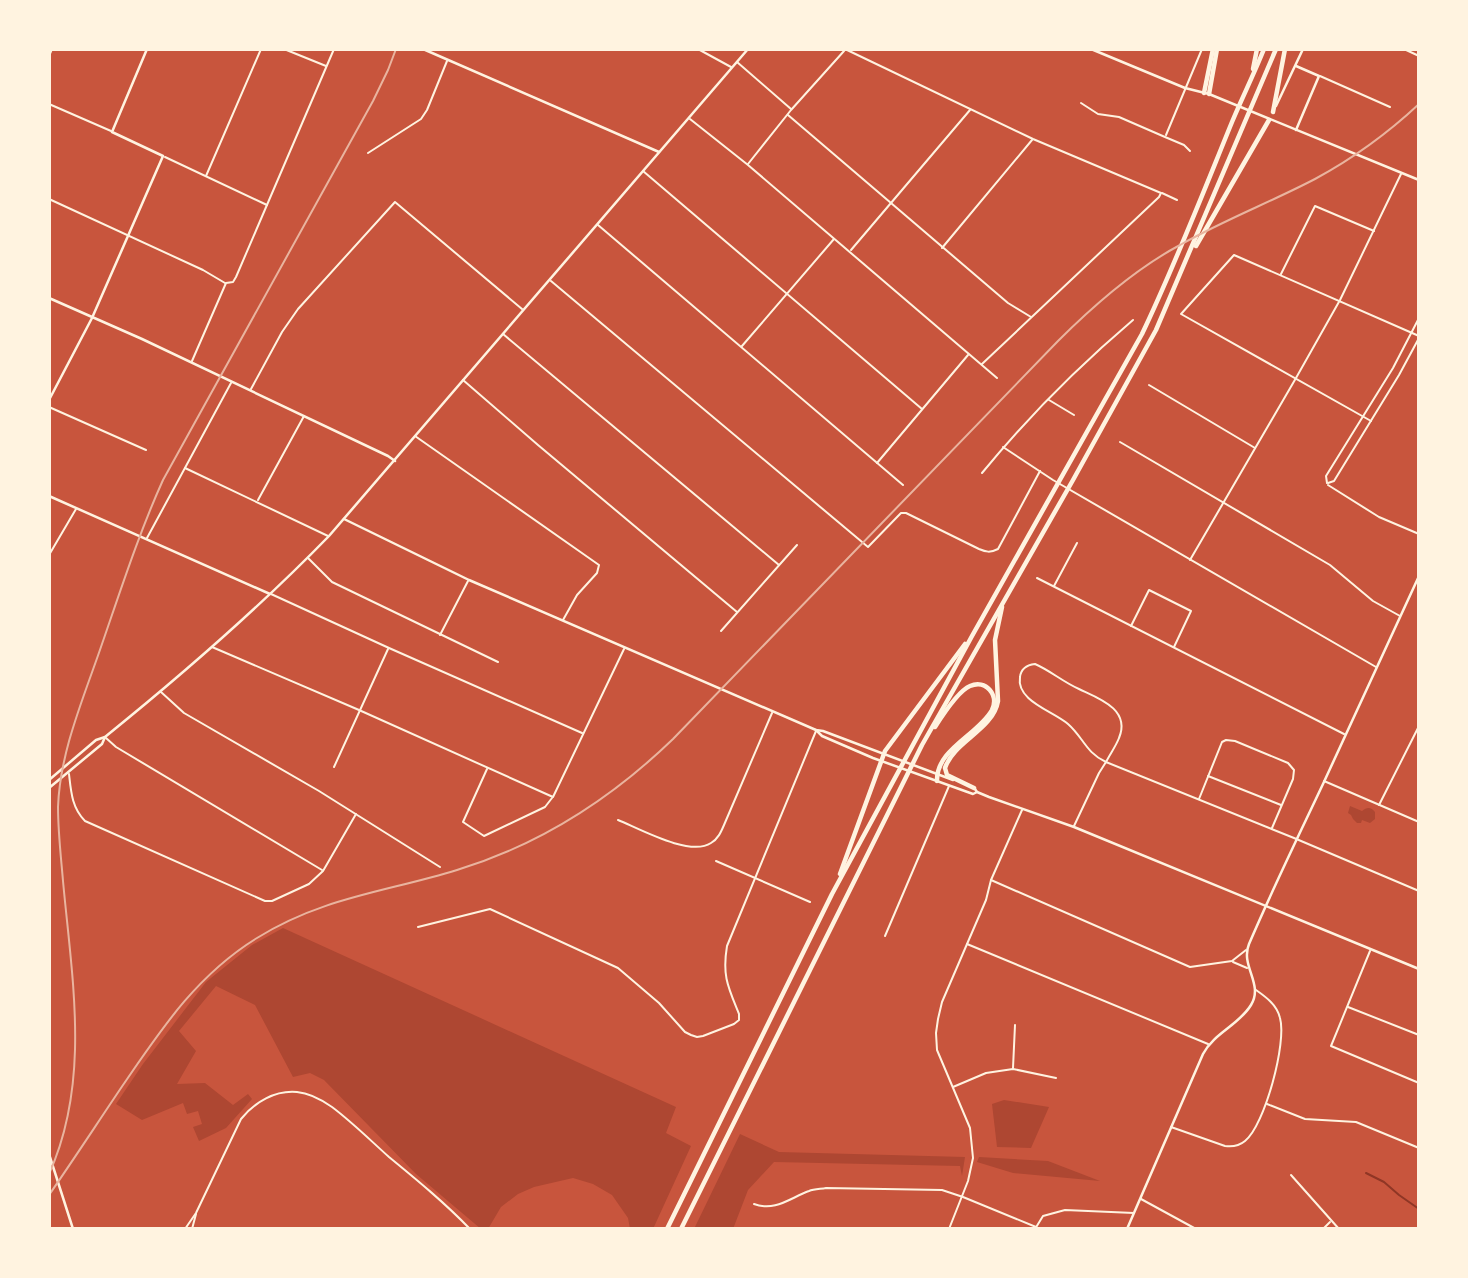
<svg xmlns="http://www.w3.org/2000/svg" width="1468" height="1278" viewBox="0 0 1468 1278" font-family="'Public Sans',sans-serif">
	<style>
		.green { fill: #ae4732 }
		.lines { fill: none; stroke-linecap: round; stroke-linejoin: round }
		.stream { stroke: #8f3625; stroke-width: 2 }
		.minor { stroke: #fff3e0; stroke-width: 2 }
		.tertiary { stroke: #fff3e0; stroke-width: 2.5 }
		.secondary { stroke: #fff3e0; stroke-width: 2.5 }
		.motorway { stroke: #fff3e0; stroke-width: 4.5 }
		.rail { stroke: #e9b49f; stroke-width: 2 }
	</style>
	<rect width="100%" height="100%" fill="#c8553d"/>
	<g class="green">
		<path d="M 1350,806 L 1362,811 C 1367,807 1371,807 1375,812 L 1375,819 L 1370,823 L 1362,820 L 1361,823 L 1357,823 L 1353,819 L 1351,815 L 1348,813 Z"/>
		<path d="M 283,928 L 676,1107 L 666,1133 L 691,1146 L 653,1229 L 630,1229 L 628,1218 L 612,1195 L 593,1184 L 573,1178 L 534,1187 L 518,1194 L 501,1207 L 488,1229 L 481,1229 L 416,1174 L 324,1080 L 310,1073 L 293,1077 L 255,1005 L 216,986 L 179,1031 L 196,1051 L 177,1084 L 205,1083 L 233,1105 L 248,1094 L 252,1099 L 226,1128 L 199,1141 L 193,1127 L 202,1124 L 198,1111 L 187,1114 L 183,1103 L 142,1120 L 116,1104 L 143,1064 L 206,982 L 252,945 Z"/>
		<path d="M 1004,1100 L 1049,1107 L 1031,1148 L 997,1147 L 992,1104 Z"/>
		<path d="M 740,1134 L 779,1152 L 965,1157 L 962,1176 L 960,1166 L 774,1162 L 748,1190 L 733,1229 L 694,1229 Z"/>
		<path d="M 979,1157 L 1048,1161 L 1100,1181 L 1013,1173 L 977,1162 Z"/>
	</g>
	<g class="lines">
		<path class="stream" d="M 1366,1173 L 1384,1182 L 1399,1195 L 1419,1209"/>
		<g class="minor">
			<path d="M 284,49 L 326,66"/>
			<path d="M 698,49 L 731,67"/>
			<path d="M 845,49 L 1033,139 L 1161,193 L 1159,197 L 982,364"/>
			<path d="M 1404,49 L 1419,56"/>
			<path d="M 49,56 L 52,49"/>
			<path d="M 737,62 L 791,109"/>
			<path d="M 1320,76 L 1390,107"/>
			<path d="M 1081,103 L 1098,114 L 1119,117 L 1165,137 L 1184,145 L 1190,151"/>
			<path d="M 49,104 L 111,131"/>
			<path d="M 788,115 L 1008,303 L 1031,317"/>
			<path d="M 690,119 L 748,165 L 997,378"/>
			<path d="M 1166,135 L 1202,49"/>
			<path d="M 368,153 L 421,119 L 427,110 L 447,61"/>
			<path d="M 165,157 L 267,205"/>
			<path d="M 748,164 L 791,110 L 844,51"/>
			<path d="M 643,171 L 922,409"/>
			<path d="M 206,176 L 261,49"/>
			<path d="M 1162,193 L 1177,200"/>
			<path d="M 49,199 L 203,270 L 225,283"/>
			<path d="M 598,225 L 903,485"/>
			<path d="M 942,248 L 1032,140"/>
			<path d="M 851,250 L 970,110"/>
			<path d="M 1281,274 L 1315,206 L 1374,231"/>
			<path d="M 551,281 L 868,547 L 901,513 L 906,513 L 979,549 C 986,552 990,553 998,549 L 1040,471"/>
			<path d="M 503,334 L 779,565"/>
			<path d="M 742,346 L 834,239"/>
			<path d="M 192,361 L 226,283 L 233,282 L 236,277 L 334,49"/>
			<path d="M 463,380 L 538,445 L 737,612"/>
			<path d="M 1149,385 L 1255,448"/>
			<path d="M 251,389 L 282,332 L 298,309 L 395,202 L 522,309"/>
			<path d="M 1049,400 L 1074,415"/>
			<path d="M 49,407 L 146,450"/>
			<path d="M 1371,421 L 1181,314 L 1234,255 L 1419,336"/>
			<path d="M 415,436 L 599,565 L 597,573 L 577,595 L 563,620"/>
			<path d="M 1120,442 L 1330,565 L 1373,601 L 1400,616"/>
			<path d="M 1003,447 L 1053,480 L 1376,667"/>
			<path d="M 877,463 L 968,355"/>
			<path d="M 185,468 L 328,536"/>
			<path d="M 982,473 C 1027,418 1079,366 1133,320"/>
			<path d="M 1327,483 L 1326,476 L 1393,368 L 1419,318"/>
			<path d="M 1328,483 L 1334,481 L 1399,375 L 1419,338"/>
			<path d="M 1328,485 L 1379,517 L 1419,534"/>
			<path d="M 258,500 L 304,416"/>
			<path d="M 147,538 L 231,383"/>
			<path d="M 49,555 L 76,509"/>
			<path d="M 308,558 L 332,582 L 498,662"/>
			<path d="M 1190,560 L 1296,378 L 1340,300 L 1401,174"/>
			<path d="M 1037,578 L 1344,734"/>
			<path d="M 1054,586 L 1077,543"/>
			<path d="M 271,594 L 389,648 L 582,733"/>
			<path d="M 1131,626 L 1149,590 L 1191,611 L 1174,647"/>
			<path d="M 721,631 L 797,545"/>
			<path d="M 440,635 L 468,581"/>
			<path d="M 212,647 L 359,710 L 553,797 L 624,649"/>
			<path d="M 1035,664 C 1051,671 1063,682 1079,689 C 1098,698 1131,709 1119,738 C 1116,746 1110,754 1106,762 C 1086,753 1083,737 1068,724 C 1053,711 1016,701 1020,677 C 1021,668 1027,665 1035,664 Z"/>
			<path d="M 161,692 L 184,713 L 319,791 L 440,867"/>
			<path d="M 106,738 L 116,747 L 322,870"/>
			<path d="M 334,767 L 388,649"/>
			<path d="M 487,769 L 463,822 L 484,836 L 545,807 L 552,798"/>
			<path d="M 69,774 C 71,792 72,808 85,821 L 265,901 L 272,901 L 309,884 L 323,871 L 356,814"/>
			<path d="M 1208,776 L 1281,805"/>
			<path d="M 1324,781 L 1419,822"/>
			<path d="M 1199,799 L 1222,742 L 1226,740 L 1235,741 L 1288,763 L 1294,770 L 1293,779 L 1272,828"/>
			<path d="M 1379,805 L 1419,726"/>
			<path d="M 618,820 C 640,829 690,857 711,843 C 718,839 721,832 724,825 L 772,713"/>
			<path d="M 1074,826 L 1099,773 L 1106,762 L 1294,838 L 1419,891"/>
			<path d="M 716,861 L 810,902"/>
			<path d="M 991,880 L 1190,967 L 1232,961 L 1246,950"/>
			<path d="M 418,927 L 490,909 L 618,968 L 659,1003 L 685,1032 L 691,1035 L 697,1037 L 703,1036 L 734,1024 L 739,1020 L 739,1014 C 728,987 722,976 727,946 L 816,731"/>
			<path d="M 885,936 L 949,786"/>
			<path d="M 967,944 L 1208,1044"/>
			<path d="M 1370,951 L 1331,1046 L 1419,1083"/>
			<path d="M 1233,962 L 1247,968"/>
			<path d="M 1348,1007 L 1419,1035"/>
			<path d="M 1013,1068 L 1015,1025"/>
			<path d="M 953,1087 L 986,1073 L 1013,1069 L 1056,1078"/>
			<path d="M 1267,1104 L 1305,1119 L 1356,1122 L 1419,1148"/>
			<path d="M 1171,1127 L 1225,1146 C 1232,1147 1239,1146 1245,1141 C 1265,1125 1287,1042 1280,1018 C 1277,1005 1266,997 1256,990"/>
			<path d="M 1291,1175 L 1339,1229"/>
			<path d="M 1141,1199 L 1196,1229"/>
			<path d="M 754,1204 C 775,1212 790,1198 809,1191 C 814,1189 821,1189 826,1188 L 942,1190 L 963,1197 L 1036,1227"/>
			<path d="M 185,1229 L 196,1213 L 241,1119 C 255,1102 275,1090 297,1092 C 309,1093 322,1100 332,1107 C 352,1122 370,1140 389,1157 C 417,1180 445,1203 470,1229"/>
			<path d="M 192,1229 L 196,1214"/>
			<path d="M 949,1229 L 968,1181 L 973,1158 L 970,1128 L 937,1050 L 936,1033 L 938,1019 L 942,1002 L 986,900 L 991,880 L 1022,810"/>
			<path d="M 1035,1229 L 1043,1216 L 1065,1210 L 1134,1213"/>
			<path d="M 1323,1229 L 1330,1222"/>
		</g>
		<g class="tertiary">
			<path d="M 423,49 L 659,152"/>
			<path d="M 1296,66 L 1319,76 L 1296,130"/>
			<path d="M 1276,106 L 1303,49"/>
			<path d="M 49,298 L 142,339 L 388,456 L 395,461"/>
			<path d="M 49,400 L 92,318 L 163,156 L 112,132 L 147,49"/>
			<path d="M 49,496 L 270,594"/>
			<path d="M 1127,1229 L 1203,1054 C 1214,1033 1239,1025 1251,1005 C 1264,984 1240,966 1249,944 C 1272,890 1298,837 1323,784 C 1355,715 1387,646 1419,576"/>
		</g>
		<g class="secondary">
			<path d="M 1091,49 L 1185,88 L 1209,94 L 1419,180"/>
			<path d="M 344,519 L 469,580 L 816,730 L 823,731 L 953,780"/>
			<path d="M 816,730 L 822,736 L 873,758 L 973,794 L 977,792"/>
			<path d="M 49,780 L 96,740 L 105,737 C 183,674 259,608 329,536 L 748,49"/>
			<path d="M 49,788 L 102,744 L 105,737"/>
			<path d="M 975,789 L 977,792 L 989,797 L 1074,827 L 1419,969"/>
			<path d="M 49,1154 L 73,1229"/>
		</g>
		<g class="motorway">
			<path d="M 1253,69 L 1257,49"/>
			<path d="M 1204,93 L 1213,49"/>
			<path d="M 1209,94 L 1217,49"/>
			<path d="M 1273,112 L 1285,49"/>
			<path d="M 1196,246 L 1269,120"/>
			<path d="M 935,727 C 942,716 958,691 970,686 C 986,679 999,695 992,710 C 978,735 936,749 937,781"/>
			<path d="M 974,788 L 947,775 L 945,768 C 954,741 993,730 998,701 L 995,640 L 1002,607"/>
			<path d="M 840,874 L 885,751 L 965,644"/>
			<path d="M 667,1229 L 832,894 L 972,636 L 1142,334 C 1175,265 1203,193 1232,122 C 1242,98 1254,74 1264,49"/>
			<path d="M 681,1229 L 922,745 L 1073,480 L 1156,330 L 1276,49"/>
		</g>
		<g class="rail">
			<path d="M 49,1174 C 91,1081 72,979 63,881 C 61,857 58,832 58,807 C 60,751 84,697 102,644 C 121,589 139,533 163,480 L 373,101 L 388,70 L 396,49"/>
			<path d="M 49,1195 C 74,1159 98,1122 123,1085 C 162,1028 197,975 257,938 C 323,897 386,892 457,870 C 539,845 612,798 673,739 L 1058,341 C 1094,305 1135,269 1180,245 C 1224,220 1271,202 1315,179 C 1352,159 1388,133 1419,104"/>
		</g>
	</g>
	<rect width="1468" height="1278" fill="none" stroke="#fff3e0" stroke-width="102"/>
</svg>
